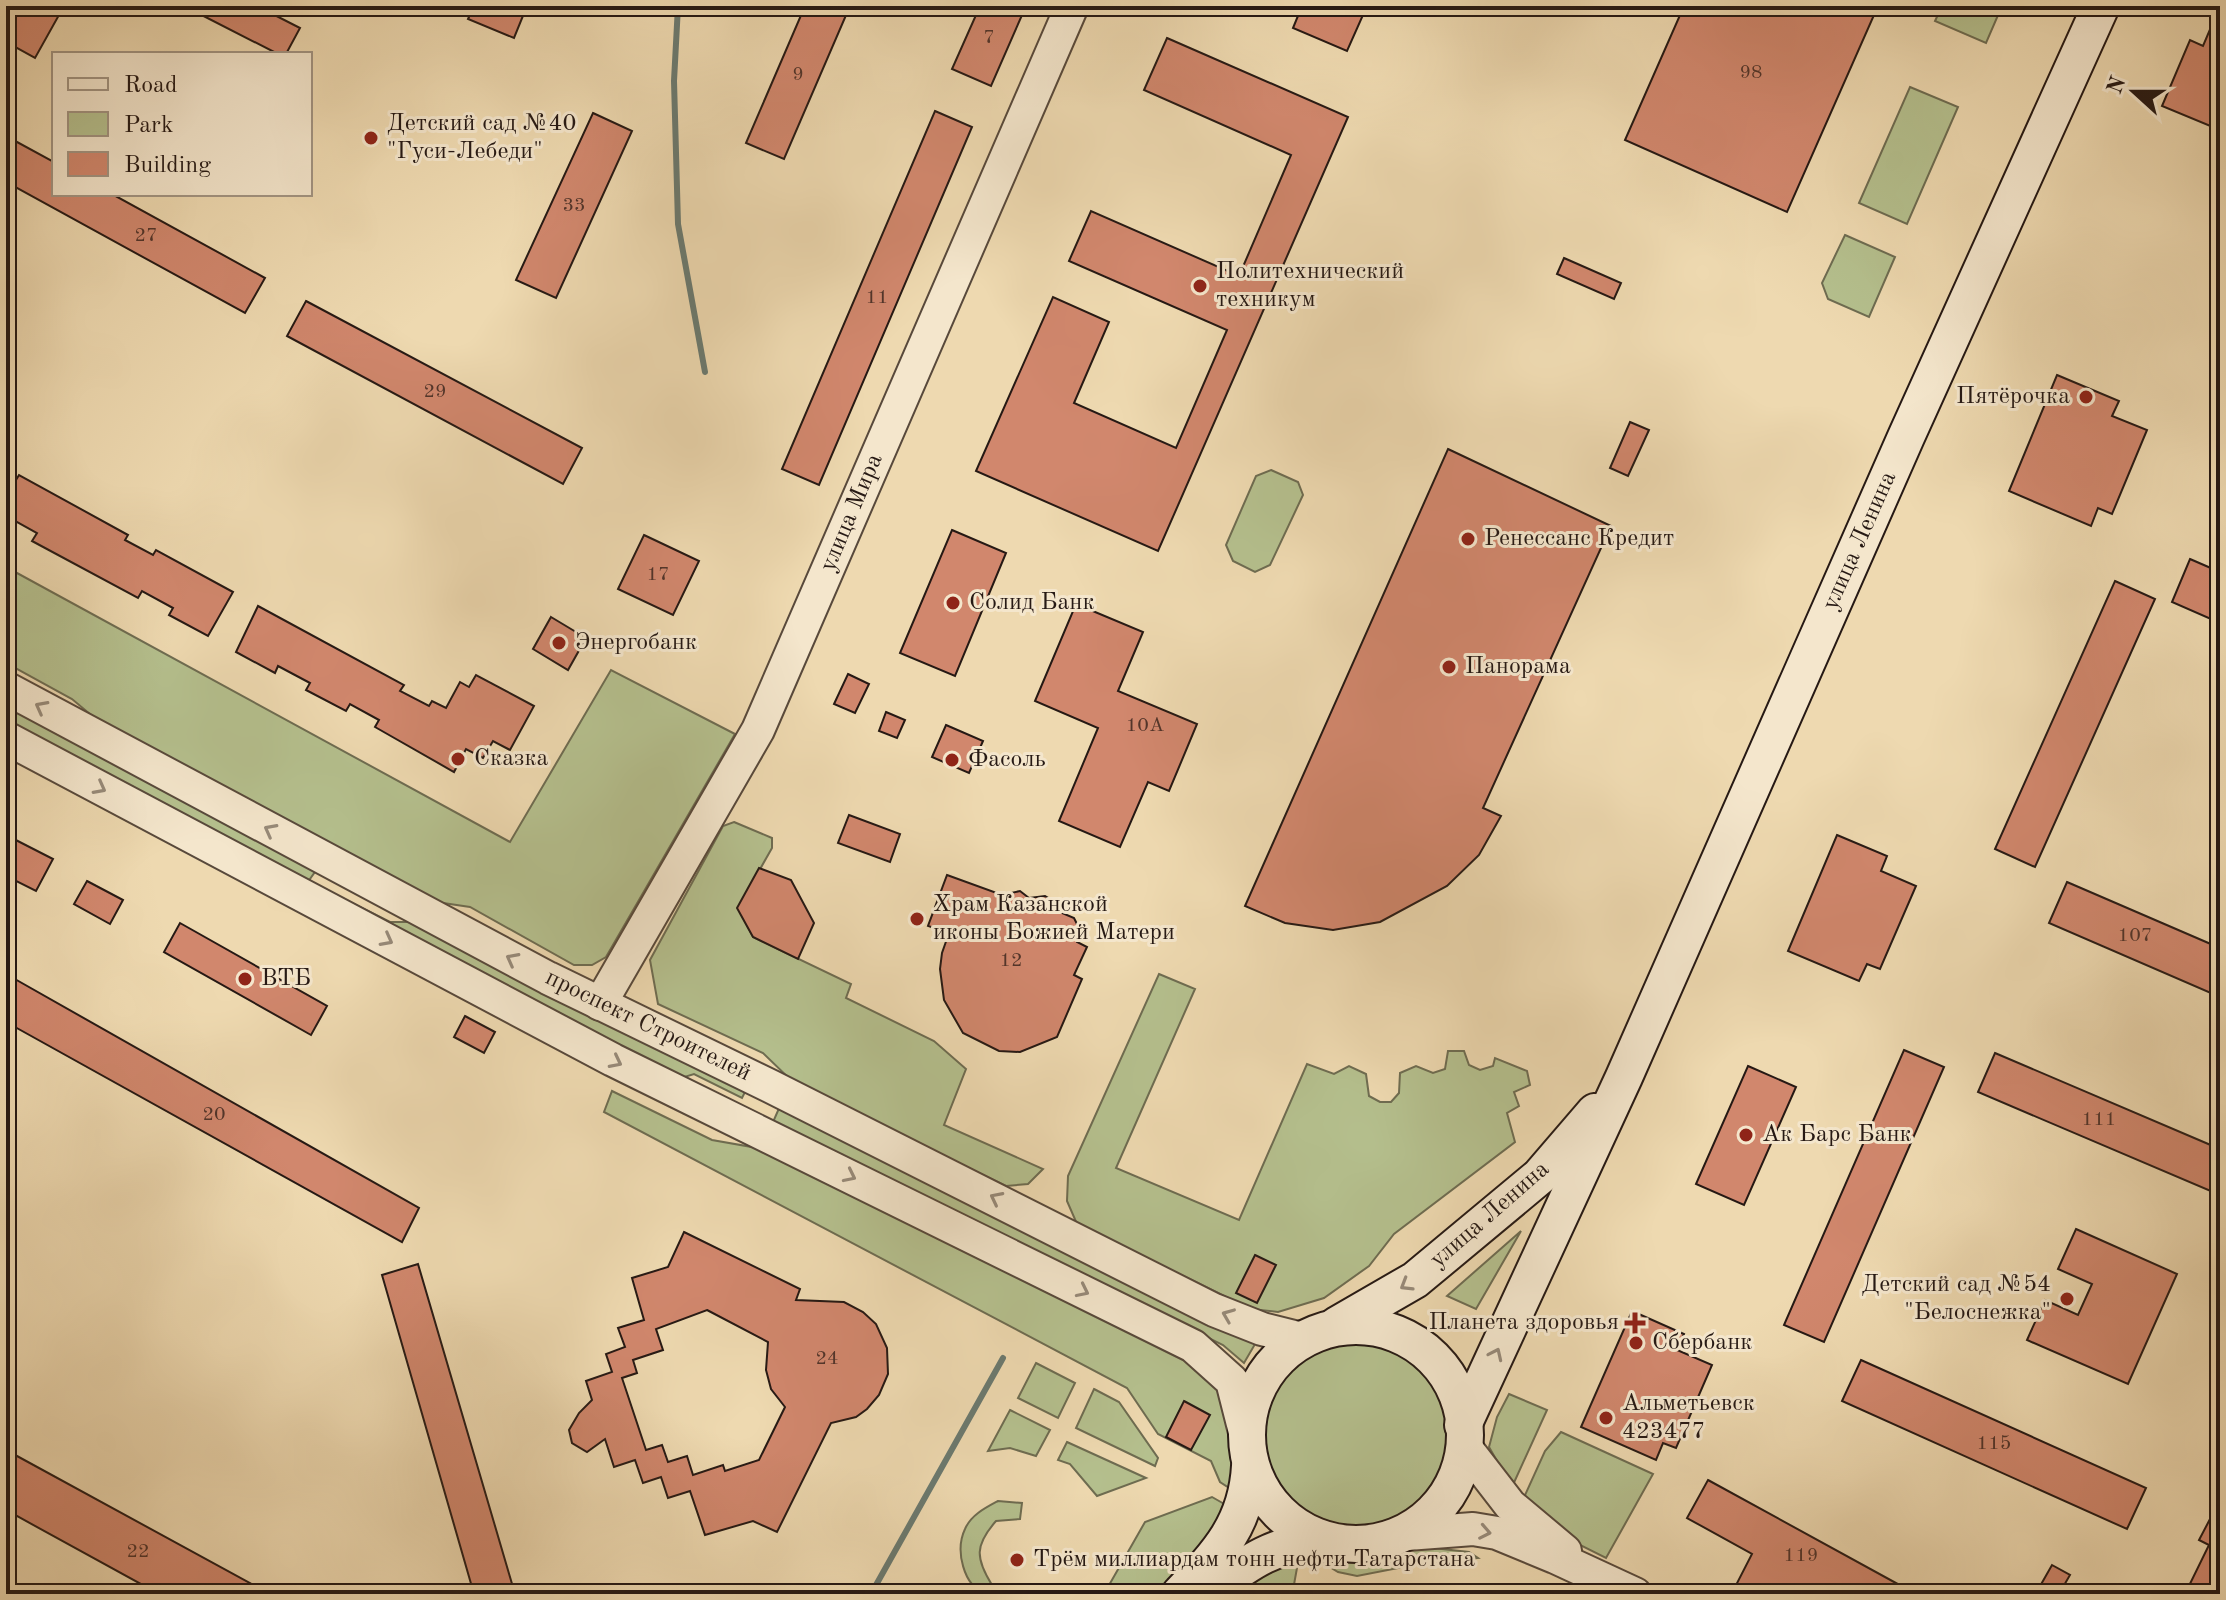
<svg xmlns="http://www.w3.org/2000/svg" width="2226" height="1600" viewBox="0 0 2226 1600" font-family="'Old Standard TT',serif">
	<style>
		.green { fill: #b5c08e; stroke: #6e6c51; stroke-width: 2 }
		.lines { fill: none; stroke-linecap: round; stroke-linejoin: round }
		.stream { stroke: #6b7a70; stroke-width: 6 }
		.building { fill: #d1876d; stroke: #261914; stroke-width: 2; fill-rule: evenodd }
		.tertiary-casing { stroke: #58493b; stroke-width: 36 }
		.secondary-casing { stroke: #261914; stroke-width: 40 }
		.tertiary { stroke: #f4e6cc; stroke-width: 32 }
		.secondary { stroke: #f4e6cc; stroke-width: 36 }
		.oneway { stroke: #978a79 }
		.poi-dot { fill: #8f2418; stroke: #f4e6cc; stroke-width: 3 }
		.labels { text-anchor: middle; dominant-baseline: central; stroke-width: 6; stroke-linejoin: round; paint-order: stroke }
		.number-label { font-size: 20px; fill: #51342a }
		.poi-label { font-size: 24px; fill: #261914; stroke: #f4e6cc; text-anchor: start }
		.street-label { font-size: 24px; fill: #261914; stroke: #f4e6cc }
	</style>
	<rect width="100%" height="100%" fill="#eed9b0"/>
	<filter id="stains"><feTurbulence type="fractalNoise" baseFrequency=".0025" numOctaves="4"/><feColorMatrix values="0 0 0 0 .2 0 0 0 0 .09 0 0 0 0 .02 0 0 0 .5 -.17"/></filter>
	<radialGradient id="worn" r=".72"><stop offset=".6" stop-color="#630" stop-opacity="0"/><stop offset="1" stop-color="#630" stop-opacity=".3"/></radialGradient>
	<g class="green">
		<path d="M 1942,6 L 2002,6 L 1986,43 L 1935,21 Z"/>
		<path d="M 1910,87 L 1958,107 L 1907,224 L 1859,203 Z"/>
		<path d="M 1845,235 L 1895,257 L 1869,317 L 1828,299 L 1822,283 Z"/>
		<path d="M 1271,470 L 1298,482 L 1303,495 L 1270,565 L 1255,572 L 1233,561 L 1226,545 L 1256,476 Z"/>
		<path d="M 6,567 L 510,842 L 611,670 L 735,734 L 606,957 L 592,965 L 574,965 L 470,907 L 423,900 L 121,740 L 72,699 L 6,663 Z"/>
		<path d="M 6,702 L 317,869 L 305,886 L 6,724 Z"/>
		<path d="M 734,822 L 772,838 L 772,848 L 738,908 L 753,937 L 851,984 L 846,998 L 934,1041 L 966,1069 L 944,1125 L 1043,1169 L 1028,1184 L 1006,1186 L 796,1085 L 763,1053 L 658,1004 L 650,960 L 723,826 Z"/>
		<path d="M 346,900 L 390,922 L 415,922 L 746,1090 L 742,1098 L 694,1074 L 678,1079 L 342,907 Z"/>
		<path d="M 1159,974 L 1195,989 L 1116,1168 L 1239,1220 L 1307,1064 L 1334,1074 L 1349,1066 L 1366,1074 L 1369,1096 L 1380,1102 L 1391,1102 L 1399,1093 L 1400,1073 L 1416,1066 L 1433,1073 L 1445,1069 L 1448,1051 L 1464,1051 L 1469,1065 L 1480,1070 L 1493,1066 L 1495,1058 L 1527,1071 L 1530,1085 L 1514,1092 L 1519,1106 L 1507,1113 L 1515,1142 L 1394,1234 L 1369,1266 L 1324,1298 L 1278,1312 L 1251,1309 L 1077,1224 L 1067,1201 L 1068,1176 Z"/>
		<path d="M 612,1091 L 712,1140 L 769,1150 L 1181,1354 C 1193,1364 1212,1374 1220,1386 C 1236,1411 1239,1463 1234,1491 L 1220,1482 L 1211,1461 L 1158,1434 L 1127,1388 L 604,1112 Z"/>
		<path d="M 780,1106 L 1258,1339 L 1244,1363 L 1223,1345 L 773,1122 Z"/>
		<path d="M 1521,1231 L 1476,1309 L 1447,1296 Z"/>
		<circle cx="1354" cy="1435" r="93"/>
		<path d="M 1036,1363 L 1075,1383 L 1058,1418 L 1018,1398 Z"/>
		<path d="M 1094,1389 L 1119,1402 L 1158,1458 L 1155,1466 L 1076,1428 Z"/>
		<path d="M 1509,1394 L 1547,1410 L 1512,1487 L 1489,1447 L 1497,1417 Z"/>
		<path d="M 1010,1410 L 1050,1430 L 1036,1456 L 1010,1448 L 988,1451 Z"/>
		<path d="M 1561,1432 L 1653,1474 L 1606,1558 L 1546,1528 L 1521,1504 L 1545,1451 Z"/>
		<path d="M 1067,1442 L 1146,1478 L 1097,1496 L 1070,1464 L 1058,1460 Z"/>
		<path d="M 1212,1497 L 1233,1509 L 1167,1594 L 1104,1594 L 1145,1522 Z"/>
		<path d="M 998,1501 L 1022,1503 L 1020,1519 L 996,1521 C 975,1545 975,1558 992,1585 L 986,1594 C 963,1586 955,1550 965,1529 C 971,1515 985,1508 998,1501 Z"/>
		<path d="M 1433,1548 L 1469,1552 L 1478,1558 L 1429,1562 L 1357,1576 L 1338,1572 L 1312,1556 L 1358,1558 L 1400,1549 Z"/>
		<path d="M 1285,1559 L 1297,1568 L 1293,1590 L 1285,1594 L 1240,1594 Z"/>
	</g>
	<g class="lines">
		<g class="stream">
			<path d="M 678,6 L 674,81 L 678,224 L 705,372"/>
			<path d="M 871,1594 L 1003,1358"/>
		</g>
	</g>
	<g class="building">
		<path d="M 13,6 L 64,6 L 35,58 L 6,42 L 6,18 Z"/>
		<path d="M 184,6 L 257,6 L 300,28 L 286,54 L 278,54 Z"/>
		<path d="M 474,6 L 527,6 L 514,38 L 468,19 Z"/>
		<path d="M 805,6 L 850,6 L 784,159 L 746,143 Z"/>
		<path d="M 980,6 L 1026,6 L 991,86 L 952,69 Z"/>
		<path d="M 1302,6 L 1367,6 L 1347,51 L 1293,28 Z"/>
		<path d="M 1684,6 L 1878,6 L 1787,212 L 1625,140 Z"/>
		<path d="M 2220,6 L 2220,130 L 2162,106 L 2190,40 L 2203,46 Z"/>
		<path d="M 1167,38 L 1348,117 L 1158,551 L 976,471 L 1053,297 L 1109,322 L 1074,403 L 1176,448 L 1227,330 L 1069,261 L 1091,211 L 1239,276 L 1291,155 L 1144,90 Z"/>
		<path d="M 935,111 L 972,127 L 819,485 L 782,469 Z"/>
		<path d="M 593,113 L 632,131 L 556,298 L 516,280 Z"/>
		<path d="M 6,136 L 54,162 L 54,194 L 112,194 L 265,278 L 245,313 L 6,182 Z"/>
		<path d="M 1564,258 L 1621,283 L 1614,299 L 1557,274 Z"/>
		<path d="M 306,301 L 582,448 L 563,484 L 287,336 Z"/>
		<path d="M 2057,375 L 2119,401 L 2112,416 L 2147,430 L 2112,514 L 2098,508 L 2091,526 L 2009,491 Z"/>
		<path d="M 1630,422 L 1649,430 L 1628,476 L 1610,468 Z"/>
		<path d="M 1448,449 L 1611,526 L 1483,808 L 1501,816 L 1479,855 L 1447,886 L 1380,922 L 1333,930 L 1285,923 L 1245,906 Z"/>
		<path d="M 6,475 L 16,480 L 19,475 L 128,535 L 125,540 L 153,555 L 156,550 L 233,592 L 208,636 L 169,615 L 173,608 L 142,591 L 138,598 L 32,541 L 37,533 L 6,516 Z"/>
		<path d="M 952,530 L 1006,553 L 955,676 L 900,653 Z"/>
		<path d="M 644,535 L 699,561 L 673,615 L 618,589 Z"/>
		<path d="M 2190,559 L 2220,572 L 2220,623 L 2172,602 Z"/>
		<path d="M 2115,581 L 2155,599 L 2035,867 L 1995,849 Z"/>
		<path d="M 1076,604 L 1143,632 L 1118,691 L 1197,724 L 1169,791 L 1148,782 L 1120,847 L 1059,821 L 1098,728 L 1035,701 Z"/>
		<path d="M 258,606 L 404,685 L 400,691 L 429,706 L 432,701 L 446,708 L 460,682 L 469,687 L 476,675 L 534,706 L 510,750 L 493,741 L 483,758 L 466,749 L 454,772 L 375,727 L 379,720 L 350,704 L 346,711 L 306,690 L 310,683 L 278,666 L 275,673 L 236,652 Z"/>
		<path d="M 551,617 L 586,638 L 568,670 L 533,649 Z"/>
		<path d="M 848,674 L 869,684 L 855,713 L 834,704 Z"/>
		<path d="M 886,712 L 905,720 L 897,738 L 879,731 Z"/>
		<path d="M 946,725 L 983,741 L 969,773 L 932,757 Z"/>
		<path d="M 849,815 L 900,834 L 890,862 L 838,843 Z"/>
		<path d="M 6,835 L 53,859 L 36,891 L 6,876 Z"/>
		<path d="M 1837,835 L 1887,856 L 1881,871 L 1916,886 L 1880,969 L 1867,964 L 1859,981 L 1788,951 Z"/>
		<path d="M 759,868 L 791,880 L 814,923 L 798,959 L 753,937 L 737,908 Z"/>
		<path d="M 947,875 L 1002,895 L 1020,891 L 1029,898 L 1045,896 L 1055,902 L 1062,913 L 1074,918 L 1079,928 L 1077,942 L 1087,947 L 1074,975 L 1082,979 L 1057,1037 L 1020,1052 L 999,1051 L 963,1033 L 944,1000 L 940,969 L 942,953 L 949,933 L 928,926 Z"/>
		<path d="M 87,881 L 123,900 L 110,924 L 74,904 Z"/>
		<path d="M 2067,882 L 2220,948 L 2220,997 L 2049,923 Z"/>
		<path d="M 180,923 L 327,1006 L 311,1035 L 164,952 Z"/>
		<path d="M 6,974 L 419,1208 L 402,1242 L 6,1022 Z"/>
		<path d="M 465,1016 L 495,1032 L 484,1053 L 454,1037 Z"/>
		<path d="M 1904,1050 L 1944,1067 L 1824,1342 L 1784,1325 Z"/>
		<path d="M 1995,1053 L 2220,1149 L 2220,1195 L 1978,1092 Z"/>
		<path d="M 1748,1066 L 1796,1087 L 1744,1205 L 1696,1184 Z"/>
		<path d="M 2076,1229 L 2177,1274 L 2128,1384 L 2027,1340 L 2045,1300 L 2078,1315 L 2092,1284 L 2058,1269 Z"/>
		<path d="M 684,1232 L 800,1289 L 796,1300 L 844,1302 L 863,1312 L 876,1324 L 887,1348 L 888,1374 L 879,1395 L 867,1409 L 856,1417 L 831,1423 L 777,1532 L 753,1521 L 705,1535 L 690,1491 L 668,1498 L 661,1477 L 643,1483 L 635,1460 L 614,1467 L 605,1439 L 587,1452 L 572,1443 L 569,1430 L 579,1413 L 592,1400 L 586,1381 L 612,1372 L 606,1354 L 625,1347 L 618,1328 L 644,1320 L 632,1278 L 668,1267 ZM 707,1310 L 768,1342 L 766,1370 L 771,1389 L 785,1407 L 759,1460 L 725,1471 L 723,1465 L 693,1475 L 687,1456 L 668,1462 L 662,1445 L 646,1450 L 622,1378 L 637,1373 L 633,1360 L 663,1350 L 656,1329 Z"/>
		<path d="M 1255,1255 L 1276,1265 L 1257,1303 L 1236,1293 Z"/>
		<path d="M 418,1264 L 515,1594 L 474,1594 L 382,1275 Z"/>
		<path d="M 1632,1311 L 1684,1334 L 1677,1350 L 1712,1365 L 1676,1448 L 1663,1443 L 1656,1460 L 1581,1427 Z"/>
		<path d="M 1861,1360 L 2146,1488 L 2127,1529 L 1842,1401 Z"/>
		<path d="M 1184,1401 L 1210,1415 L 1191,1450 L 1166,1437 Z"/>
		<path d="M 6,1450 L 270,1594 L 159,1594 L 6,1510 Z"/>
		<path d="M 1708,1480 L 1916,1594 L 1743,1594 L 1734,1589 L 1752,1554 L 1687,1518 Z"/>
		<path d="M 2220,1500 L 2220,1594 L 2185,1594 L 2209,1545 L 2199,1540 Z"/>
		<path d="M 2052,1565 L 2070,1575 L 2059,1594 L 2049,1594 L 2039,1588 Z"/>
	</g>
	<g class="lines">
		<defs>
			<g id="tertiary">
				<path d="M 6,688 L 548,978 L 770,1086 L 1214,1310 L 1262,1329 L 1302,1339"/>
				<path d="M 6,738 L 613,1060 L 1193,1346 L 1232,1381 L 1246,1436"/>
				<path d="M 600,1004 L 758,730 L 1072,6"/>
				<path d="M 1466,1448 L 1510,1505 L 1565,1551"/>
				<path d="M 1407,1534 L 1473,1529 L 1497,1533 L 1555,1557 L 1635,1594"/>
			</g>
			<g id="secondary">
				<path d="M 1337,1325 L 1415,1280 L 1540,1176 L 1595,1112"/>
				<circle cx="1356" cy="1435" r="109"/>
				<path d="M 1463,1425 L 1624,1077 L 1906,437 L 2101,6"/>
				<path d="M 1180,1594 C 1218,1554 1247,1524 1250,1466"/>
				<path d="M 1207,1594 C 1242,1566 1282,1536 1330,1543"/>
			</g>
		</defs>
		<use href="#tertiary" class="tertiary-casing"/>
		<use href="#secondary" class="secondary-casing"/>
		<use href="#tertiary" class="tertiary"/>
		<use href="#secondary" class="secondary"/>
	</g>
	<defs><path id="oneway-chevron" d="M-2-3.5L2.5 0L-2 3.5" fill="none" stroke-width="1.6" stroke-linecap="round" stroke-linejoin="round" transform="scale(2)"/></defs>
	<g class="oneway">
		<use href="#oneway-chevron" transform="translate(41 707) rotate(-152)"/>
		<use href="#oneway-chevron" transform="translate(100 788) rotate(28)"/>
		<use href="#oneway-chevron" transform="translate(270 830) rotate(-152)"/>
		<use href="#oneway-chevron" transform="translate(387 940) rotate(28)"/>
		<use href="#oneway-chevron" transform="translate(512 959) rotate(-152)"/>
		<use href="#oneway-chevron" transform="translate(616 1062) rotate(27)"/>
		<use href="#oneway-chevron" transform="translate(850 1176) rotate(26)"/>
		<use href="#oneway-chevron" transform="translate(996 1198) rotate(-153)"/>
		<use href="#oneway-chevron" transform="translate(1406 1285) rotate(149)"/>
		<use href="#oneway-chevron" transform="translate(1083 1291) rotate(26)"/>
		<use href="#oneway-chevron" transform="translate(1228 1315) rotate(-158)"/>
		<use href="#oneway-chevron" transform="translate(1496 1354) rotate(-65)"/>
		<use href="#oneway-chevron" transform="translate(1485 1532) rotate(11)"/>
	</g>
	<g class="poi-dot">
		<circle cx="371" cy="138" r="8"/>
		<circle cx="1200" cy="286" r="8"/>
		<circle cx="2086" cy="397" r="8"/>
		<circle cx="1468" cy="539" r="8"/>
		<circle cx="953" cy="603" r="8"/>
		<circle cx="559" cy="643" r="8"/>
		<circle cx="1449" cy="667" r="8"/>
		<circle cx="458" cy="759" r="8"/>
		<circle cx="952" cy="760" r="8"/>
		<circle cx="917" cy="919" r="8"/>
		<circle cx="245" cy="979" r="8"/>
		<circle cx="1746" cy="1135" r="8"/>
		<circle cx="2067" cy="1299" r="8"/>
		<path d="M1631 1311h8v8h8v8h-8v8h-8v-8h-8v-8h8z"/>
		<circle cx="1636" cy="1343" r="8"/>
		<circle cx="1606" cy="1418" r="8"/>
		<circle cx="1017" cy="1560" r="8"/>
	</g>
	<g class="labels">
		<g class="number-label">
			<text x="989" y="38">7</text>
			<text x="1751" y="73">98</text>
			<text x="798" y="75">9</text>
			<text x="574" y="206">33</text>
			<text x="146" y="236">27</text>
			<text x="877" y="298">11</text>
			<text x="435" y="392">29</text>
			<text x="658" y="575">17</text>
			<text x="1145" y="726">10А</text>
			<text x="2135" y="936">107</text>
			<text x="1011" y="961">12</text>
			<text x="214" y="1115">20</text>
			<text x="2099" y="1120">111</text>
			<text x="827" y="1359">24</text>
			<text x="1994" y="1444">115</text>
			<text x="138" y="1552">22</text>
			<text x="1801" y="1556">119</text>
		</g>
		<g class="poi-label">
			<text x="387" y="124">Детский сад №40<tspan x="387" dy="28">"Гуси-Лебеди"</tspan></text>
			<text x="1216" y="272">Политехнический<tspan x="1216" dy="28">техникум</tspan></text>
			<text x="2070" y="397" text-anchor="end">Пятёрочка</text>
			<text x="1484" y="539">Ренессанс Кредит</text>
			<text x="969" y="603">Солид Банк</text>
			<text x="575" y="643">Энергобанк</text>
			<text x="1465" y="667">Панорама</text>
			<text x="474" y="759">Сказка</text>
			<text x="968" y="760">Фасоль</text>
			<text x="933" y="905">Храм Казанской<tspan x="933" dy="28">иконы Божией Матери</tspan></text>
			<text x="261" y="979">ВТБ</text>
			<text x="1762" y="1135">Ак Барс Банк</text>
			<text x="2051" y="1285" text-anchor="end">Детский сад №54<tspan x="2051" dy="28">"Белоснежка"</tspan></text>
			<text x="1619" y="1323" text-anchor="end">Планета здоровья</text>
			<text x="1652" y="1343">Сбербанк</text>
			<text x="1622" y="1404">Альметьевск<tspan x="1622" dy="28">423477</tspan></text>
			<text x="1033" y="1560">Трём миллиардам тонн нефти Татарстана</text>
		</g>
		<g class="street-label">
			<text transform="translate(852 513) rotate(-67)">улица Мира</text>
			<text transform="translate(1860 541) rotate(-66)">улица Ленина</text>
			<text transform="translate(648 1026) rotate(26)">проспект Строителей</text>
			<text transform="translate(1490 1215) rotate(-41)">улица Ленина</text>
		</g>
	</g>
	<rect width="2226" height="1600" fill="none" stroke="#eed9b0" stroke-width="32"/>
	<rect x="8" y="8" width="2210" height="1584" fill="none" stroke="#261914" stroke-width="4"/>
	<rect x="16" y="16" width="2194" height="1568" fill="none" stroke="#261914" stroke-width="2"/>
	<rect x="52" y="52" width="260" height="144" fill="#f4e6cc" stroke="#a29482" stroke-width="2"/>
	<rect x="68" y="78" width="40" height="12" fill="#f4e6cc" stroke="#a29482" stroke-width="2"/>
	<text x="124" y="92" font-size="24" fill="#261914">Road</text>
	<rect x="68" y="112" width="40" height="24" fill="#b5c08e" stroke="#a29482" stroke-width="2"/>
	<text x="124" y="132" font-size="24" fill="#261914">Park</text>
	<rect x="68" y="152" width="40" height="24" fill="#d1876d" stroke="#a29482" stroke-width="2"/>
	<text x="124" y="172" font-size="24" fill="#261914">Building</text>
	<g transform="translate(2134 92) rotate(291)" stroke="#f4e6cc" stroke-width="6" paint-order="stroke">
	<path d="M0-6L14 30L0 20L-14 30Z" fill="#261914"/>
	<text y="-12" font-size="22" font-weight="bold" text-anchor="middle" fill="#261914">N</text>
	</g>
	<rect width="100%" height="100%" filter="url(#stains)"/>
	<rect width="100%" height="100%" fill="url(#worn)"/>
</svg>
